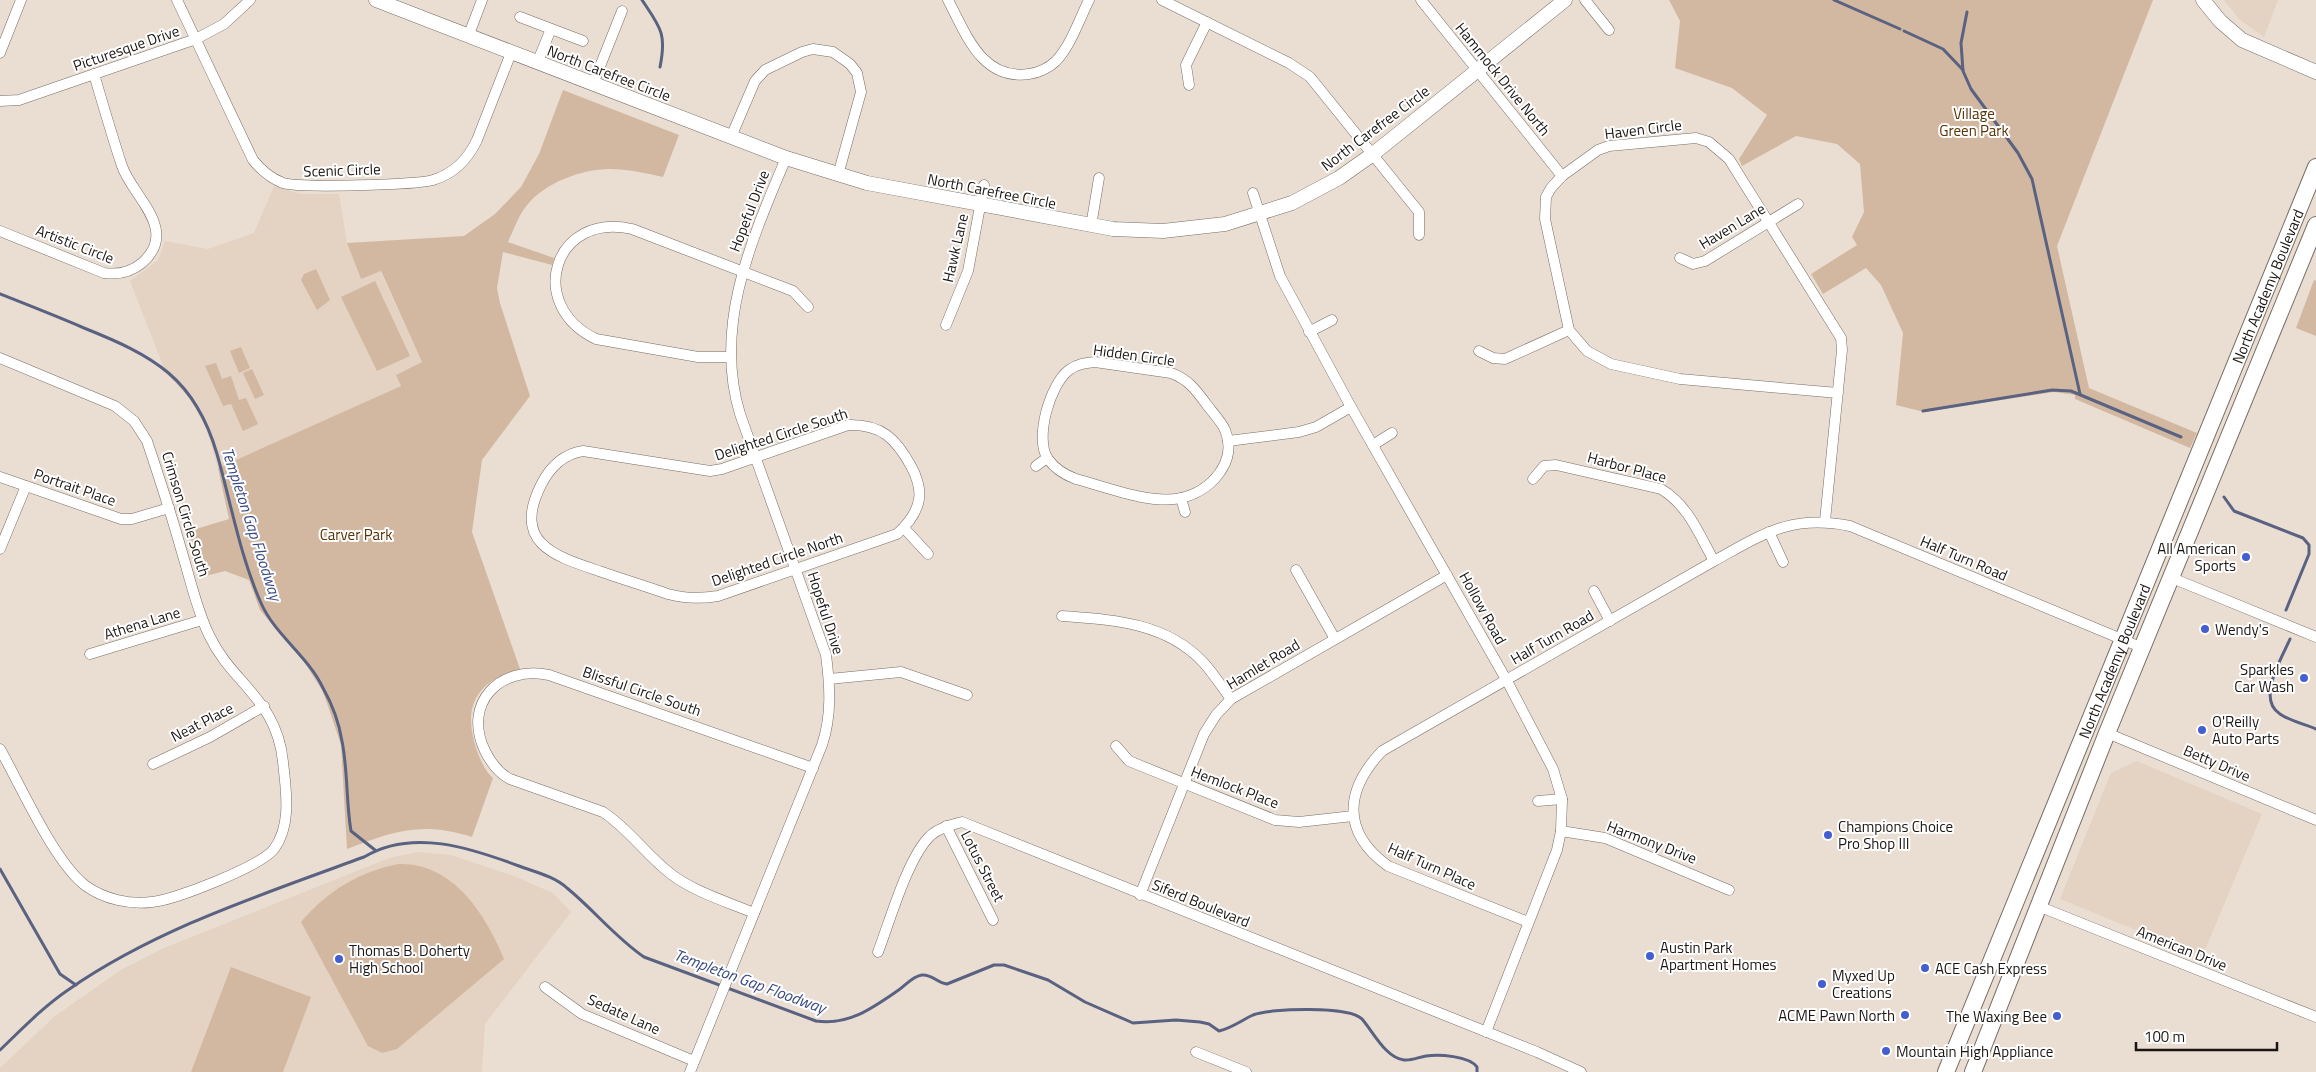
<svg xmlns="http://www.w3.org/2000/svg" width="2316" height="1072" viewBox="0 0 2316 1072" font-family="'Titillium Web',sans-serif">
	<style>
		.built { fill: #e4d2c2 }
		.green { fill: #d2b8a1 }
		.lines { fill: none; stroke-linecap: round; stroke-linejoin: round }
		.stream { stroke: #596280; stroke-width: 3 }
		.minor-casing { stroke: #776d64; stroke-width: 11 }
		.secondary-casing { stroke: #776d64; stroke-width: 15 }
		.trunk-casing { stroke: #776d64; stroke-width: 18 }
		.minor { stroke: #fff; stroke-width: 10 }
		.secondary { stroke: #fff; stroke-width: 14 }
		.trunk { stroke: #fff; stroke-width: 16 }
		.poi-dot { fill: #425ed1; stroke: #fff; stroke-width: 2 }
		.labels { text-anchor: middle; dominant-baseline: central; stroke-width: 4; stroke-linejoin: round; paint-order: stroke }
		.street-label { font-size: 15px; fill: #1b1613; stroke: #fff }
		.park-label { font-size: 15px; fill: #593204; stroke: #fff }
		.poi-label { font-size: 15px; fill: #1b1613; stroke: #fff; text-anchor: start }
		.water-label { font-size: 16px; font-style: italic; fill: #394b84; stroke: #fff }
	</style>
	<rect width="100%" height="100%" fill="#eaded3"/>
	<g class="built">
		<path d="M 2224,0 L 2278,0 L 2264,37 L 2239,19 Z"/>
		<path d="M 274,186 L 301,194 L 339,194 L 347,243 L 361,279 L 380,271 L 422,362 L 396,375 L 401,386 L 218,468 L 206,428 L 190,399 L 166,373 L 130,281 L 158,260 L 165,241 L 208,249 L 254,233 Z"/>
		<path d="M 2137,761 L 2262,814 L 2202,957 L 2060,899 L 2111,773 Z"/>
		<path d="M 418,852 L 451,855 L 514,876 L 553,893 L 571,912 L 485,1024 L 482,1072 L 0,1072 L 0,1068 L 55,1016 L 121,970 L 164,948 L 389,858 Z"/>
	</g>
	<g class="green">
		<path d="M 1669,0 L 2153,0 L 2057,246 L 2089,388 L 2197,433 L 2190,448 L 2075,399 L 2075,395 L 2054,392 L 1924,412 L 1896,405 L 1903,333 L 1881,285 L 1866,268 L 1823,294 L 1811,274 L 1857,245 L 1852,237 L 1864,212 L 1860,164 L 1837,144 L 1796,136 L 1742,166 L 1739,159 L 1767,115 L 1732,88 L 1675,68 L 1680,21 Z"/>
		<path d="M 563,90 L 679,135 L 663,177 C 645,173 627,169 609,169 C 582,169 545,183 528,204 C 519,214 514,229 508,242 L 554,258 L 552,265 L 503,252 L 497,288 L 500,303 L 530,396 L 482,460 L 472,532 L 520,669 C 478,681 462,704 476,748 C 480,759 484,770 493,778 L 472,837 C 422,821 394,831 347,849 L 341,745 L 328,706 L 322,690 L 304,662 L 260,610 L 249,580 L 225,571 L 198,578 L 186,532 L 229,519 L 218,468 L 401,386 L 396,375 L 422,362 L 381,271 L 361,279 L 347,243 L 464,236 L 495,214 L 521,187 L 539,154 Z"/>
		<path d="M 316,269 L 330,300 L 317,310 L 301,280 L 304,274 Z"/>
		<path d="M 2314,280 L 2316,281 L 2316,336 L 2296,328 Z"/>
		<path d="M 375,281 L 410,356 L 377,371 L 341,297 Z"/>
		<path d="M 241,347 L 250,368 L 239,373 L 230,351 Z"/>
		<path d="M 216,363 L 222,379 L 231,376 L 239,400 L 246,398 L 258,424 L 243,431 L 231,404 L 223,406 L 205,366 Z"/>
		<path d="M 252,369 L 264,395 L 255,399 L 243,373 Z"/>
		<path d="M 398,864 C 453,862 485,914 504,959 L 397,1049 L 382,1053 L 368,1046 L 301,922 C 327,891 359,872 398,864 Z"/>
		<path d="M 231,967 L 311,997 L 283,1072 L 191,1072 Z"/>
	</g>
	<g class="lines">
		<g class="stream">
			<path d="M 642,0 C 660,27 667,33 660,67"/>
			<path d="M 1834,0 L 1900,29"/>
			<path d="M 1967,12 L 1961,43 L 1963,71 L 1971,89 L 2018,153 L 2032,179 L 2080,394"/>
			<path d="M 1904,31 L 1943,49 L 1963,70"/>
			<path d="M 0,294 C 28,305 56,316 84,328 C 154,356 195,378 217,454 C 231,503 240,556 261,603 C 275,635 308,656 323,688 C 332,704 339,723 342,741 C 348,771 346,802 351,831 L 375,850"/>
			<path d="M 1923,411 L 2052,390 L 2071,391 L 2181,437"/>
			<path d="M 2224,497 L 2234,511 L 2303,538 L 2309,545 L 2309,554 L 2286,610"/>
			<path d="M 2290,639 C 2282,658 2256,699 2280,714 C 2290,721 2304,724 2316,729"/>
			<path d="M 0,869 L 60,974 L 76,985"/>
			<path d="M 0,1050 C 22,1029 43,1007 68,990 C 157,928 264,894 364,857 C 412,828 471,848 519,866 C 535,872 554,876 567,888 C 594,910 615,937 644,957 L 816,1021 C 849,1026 874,1007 900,989 C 907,984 913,976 922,975 C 932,974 937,983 947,984 L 994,965 L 1004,965 L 1048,980 L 1085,1002 L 1133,1023 L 1176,1020 L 1200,1022 L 1209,1024 L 1219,1031 C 1232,1028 1242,1020 1253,1015 C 1271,1008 1349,1006 1362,1019 C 1374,1033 1386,1058 1404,1060 C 1411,1061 1419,1057 1426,1056 C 1439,1054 1469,1056 1477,1067 L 1477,1072"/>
		</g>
		<defs>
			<g id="minor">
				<path d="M 177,0 L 253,160 C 261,170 270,178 283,183 C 299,188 415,185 433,180 C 453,174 468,159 477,140 L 511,53"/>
				<path d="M 948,0 C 966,34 982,81 1029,74 C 1038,73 1049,68 1056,61 C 1071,45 1079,20 1089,0"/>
				<path d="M 1162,0 L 1289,63 L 1310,77 L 1419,212 L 1419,235"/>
				<path d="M 1421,0 L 1562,176"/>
				<path d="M 1585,0 L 1609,30"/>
				<path d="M 520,17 L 583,41"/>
				<path d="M 468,37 L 482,0"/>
				<path d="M 0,53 L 21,0"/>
				<path d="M 537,63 L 551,29"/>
				<path d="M 593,84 L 622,11"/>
				<path d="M 1189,85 L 1186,65 L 1207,22"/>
				<path d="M 0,101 L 19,100 L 196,39 L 224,24 L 250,0"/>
				<path d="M 731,137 L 755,81 L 765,70 L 802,52 L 813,49 L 833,52 L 850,64 L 857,73 L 861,92 L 838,175"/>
				<path d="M 1253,193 L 1280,276 L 1351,407 L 1507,681 L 1553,769 L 1562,799 L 1561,831 L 1557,850 L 1486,1032"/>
				<path d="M 1091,226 L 1099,178"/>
				<path d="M 0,231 L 104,273 C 118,275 131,272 142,263 C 180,230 132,196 122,166 C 112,136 103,105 94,74"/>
				<path d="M 1680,258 L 1693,264 L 1705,261 L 1798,204"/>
				<path d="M 946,325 L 968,271 L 984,185"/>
				<path d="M 1309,332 L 1332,320"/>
				<path d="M 1479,351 L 1493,358 L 1505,359 L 1569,330"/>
				<path d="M 730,357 L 698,357 L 596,339 C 525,305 554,211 632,229 L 793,291 L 808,307"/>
				<path d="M 0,358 L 115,406 L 134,421 L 147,441 C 159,477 171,513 181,549 C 190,578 196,608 209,635 C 232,684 277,699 283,762 C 286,790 292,825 274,849 C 261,866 175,900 152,902 C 130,905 104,899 86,886 C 54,862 21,786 0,749"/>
				<path d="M 1095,362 L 1171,373 C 1188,379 1196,390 1207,405 C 1213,413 1221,421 1225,430 C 1238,462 1211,491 1181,498 C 1151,505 1106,487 1076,479 C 1065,475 1055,469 1048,459 C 1034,439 1050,384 1069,370 C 1077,364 1085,363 1095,362 Z"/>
				<path d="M 848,425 C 882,424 896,439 911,466 C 916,475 921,489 919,499 C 917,513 907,525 897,534 L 718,596 C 700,599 686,599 668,594 C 645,586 622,579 599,571 C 554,556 512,543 541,485 C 550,467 563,454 583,451 L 710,471 L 722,469 Z"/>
				<path d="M 1228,441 L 1299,432 L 1316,427 L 1351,407"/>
				<path d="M 1373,445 L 1392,433"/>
				<path d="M 1036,466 L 1047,458"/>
				<path d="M 0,477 L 121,519 L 132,519 L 169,508"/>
				<path d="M 1533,479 L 1544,466 L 1556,465 L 1661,489 C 1688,505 1699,534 1714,561"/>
				<path d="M 1181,498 L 1185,512"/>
				<path d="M 1825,521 L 1842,350 L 1841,338 L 1729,159 L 1709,142 L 1696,138 L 1609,146 L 1598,150 L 1562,176 L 1551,188 L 1546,197 L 1545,219 L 1569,330 L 1587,351 L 1611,364 L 1680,379 L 1838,393"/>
				<path d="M 904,528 L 928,554"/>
				<path d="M 1769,532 L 1783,562"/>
				<path d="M 0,549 L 26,486"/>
				<path d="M 1296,570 L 1335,639"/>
				<path d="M 2172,578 L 2316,637"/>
				<path d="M 1594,591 L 1610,621"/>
				<path d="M 1062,616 C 1113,620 1165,622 1203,662 C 1213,673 1222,687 1231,699"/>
				<path d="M 90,654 L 202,620"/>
				<path d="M 829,679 L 901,672 L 967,695"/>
				<path d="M 2107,733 L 2316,820"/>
				<path d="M 1116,746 L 1129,761 L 1275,820 L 1299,822 L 1353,816"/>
				<path d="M 153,764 L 210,737 L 264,706"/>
				<path d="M 1538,801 L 1562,799"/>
				<path d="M 946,826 L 993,920"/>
				<path d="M 1561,831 L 1605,838 L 1729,890"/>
				<path d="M 1140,895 L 1204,734 L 1216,715 L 1231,699 L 1447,575"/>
				<path d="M 2038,906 L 2316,1017"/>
				<path d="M 754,913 C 728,902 694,892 671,874 C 646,855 629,829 603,812 L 510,779 C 498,773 491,763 485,751 C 462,703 500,665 549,675 L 813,768"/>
				<path d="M 1528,922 L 1388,866 C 1341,832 1345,790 1382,751 L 1714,561 C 1763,534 1791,514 1850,526 L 2143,648"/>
				<path d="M 878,952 C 890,921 907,859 930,836 C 939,828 951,825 962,822 L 1537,1052 L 1581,1072"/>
				<path d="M 545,987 L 582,1014 L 694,1061"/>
				<path d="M 1196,1052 L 1246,1072"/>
				<path d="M 690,1072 L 822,745 C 832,715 830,686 826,655 L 740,414 C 713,325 752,239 786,158"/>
			</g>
			<g id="secondary">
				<path d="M 376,0 L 786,158 L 867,183 L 1113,229 L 1163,231 L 1225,224 L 1292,203 L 1339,178 L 1373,154 L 1565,0"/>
				<path d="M 2203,0 L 2220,21 L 2242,40 L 2316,72"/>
			</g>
			<g id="trunk">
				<path id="s1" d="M 1946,1072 L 2316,167"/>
				<path d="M 1973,1072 L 2107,733 L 2316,225"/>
			</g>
		</defs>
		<use href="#minor" class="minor-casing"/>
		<use href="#secondary" class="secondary-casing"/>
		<use href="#trunk" class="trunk-casing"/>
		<use href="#minor" class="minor"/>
		<use href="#secondary" class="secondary"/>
		<use href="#trunk" class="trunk"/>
	</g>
	<g class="poi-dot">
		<circle cx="2246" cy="557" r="5"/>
		<circle cx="2205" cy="629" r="5"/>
		<circle cx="2304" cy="678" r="5"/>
		<circle cx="2202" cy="730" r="5"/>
		<circle cx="1828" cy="835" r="5"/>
		<circle cx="1650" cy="956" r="5"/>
		<circle cx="339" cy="959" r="5"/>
		<circle cx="1925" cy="968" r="5"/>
		<circle cx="1822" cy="984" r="5"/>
		<circle cx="1905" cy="1015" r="5"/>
		<circle cx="2057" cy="1016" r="5"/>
		<circle cx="1886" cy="1051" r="5"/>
	</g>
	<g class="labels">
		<g class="street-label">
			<text transform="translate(126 48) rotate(-19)">Picturesque Drive</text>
			<text transform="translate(609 73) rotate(21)">North Carefree Circle</text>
			<text transform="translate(1503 79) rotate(51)">Hammock Drive North</text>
			<text transform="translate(1375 128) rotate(-37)">North Carefree Circle</text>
			<text transform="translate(1643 129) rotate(-7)">Haven Circle</text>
			<text transform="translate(342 170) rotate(-2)">Scenic Circle</text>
			<text transform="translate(992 191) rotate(11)">North Carefree Circle</text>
			<text transform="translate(749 211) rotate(-69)">Hopeful Drive</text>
			<text transform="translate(1732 226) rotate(-31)">Haven Lane</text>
			<text transform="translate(75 244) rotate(21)">Artistic Circle</text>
			<text transform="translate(955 248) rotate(-77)">Hawk Lane</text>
			<text stroke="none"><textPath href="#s1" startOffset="849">North Academy Boulevard</textPath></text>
			<text transform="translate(1134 355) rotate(8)">Hidden Circle</text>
			<text transform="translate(781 434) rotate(-18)">Delighted Circle South</text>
			<text transform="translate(1627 467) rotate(15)">Harbor Place</text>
			<text transform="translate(75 487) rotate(19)">Portrait Place</text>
			<text transform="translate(186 514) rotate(73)">Crimson Circle South</text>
			<text transform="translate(1964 558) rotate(23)">Half Turn Road</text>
			<text transform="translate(777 559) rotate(-19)">Delighted Circle North</text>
			<text transform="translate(1483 608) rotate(61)">Hollow Road</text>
			<text transform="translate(826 613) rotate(72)">Hopeful Drive</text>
			<text transform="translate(142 623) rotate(-17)">Athena Lane</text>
			<text transform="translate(1552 637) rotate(-30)">Half Turn Road</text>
			<text stroke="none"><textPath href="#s1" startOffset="444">North Academy Boulevard</textPath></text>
			<text transform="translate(1263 664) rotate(-31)">Hamlet Road</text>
			<text transform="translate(642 691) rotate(19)">Blissful Circle South</text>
			<text transform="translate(202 722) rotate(-27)">Neat Place</text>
			<text transform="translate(2217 763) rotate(23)">Betty Drive</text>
			<text transform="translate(1235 787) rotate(21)">Hemlock Place</text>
			<text transform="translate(1652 842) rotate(21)">Harmony Drive</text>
			<text transform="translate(983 866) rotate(63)">Lotus Street</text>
			<text transform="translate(1432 866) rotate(24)">Half Turn Place</text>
			<text transform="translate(1201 903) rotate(22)">Siferd Boulevard</text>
			<text transform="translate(2182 948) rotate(22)">American Drive</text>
			<text transform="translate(624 1014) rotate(24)">Sedate Lane</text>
		</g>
		<g class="park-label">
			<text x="1974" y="113">Village<tspan x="1974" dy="17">Green Park</tspan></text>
			<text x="356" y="534">Carver Park</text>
		</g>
		<g class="poi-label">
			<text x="2236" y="548" text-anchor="end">All American<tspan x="2236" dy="17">Sports</tspan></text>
			<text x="2215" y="629">Wendy's</text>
			<text x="2294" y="669" text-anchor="end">Sparkles<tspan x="2294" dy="17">Car Wash</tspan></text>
			<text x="2212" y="721">O'Reilly<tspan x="2212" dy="17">Auto Parts</tspan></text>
			<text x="1838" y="826">Champions Choice<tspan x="1838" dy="17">Pro Shop III</tspan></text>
			<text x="1660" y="947">Austin Park<tspan x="1660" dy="17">Apartment Homes</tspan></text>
			<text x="349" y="950">Thomas B. Doherty<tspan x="349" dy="17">High School</tspan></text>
			<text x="1935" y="968">ACE Cash Express</text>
			<text x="1832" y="975">Myxed Up<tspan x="1832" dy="17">Creations</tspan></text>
			<text x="1895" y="1015" text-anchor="end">ACME Pawn North</text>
			<text x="2047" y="1016" text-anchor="end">The Waxing Bee</text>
			<text x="1896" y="1051">Mountain High Appliance</text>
		</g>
		<g class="water-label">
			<text transform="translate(252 524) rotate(72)">Templeton Gap Floodway</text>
			<text transform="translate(750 981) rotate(20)">Templeton Gap Floodway</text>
		</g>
	</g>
	<path d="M2136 1042v8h141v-8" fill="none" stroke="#1b1613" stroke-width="2.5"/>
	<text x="2144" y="1042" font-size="15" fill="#1b1613" stroke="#ffffff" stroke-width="4" paint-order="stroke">100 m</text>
</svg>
